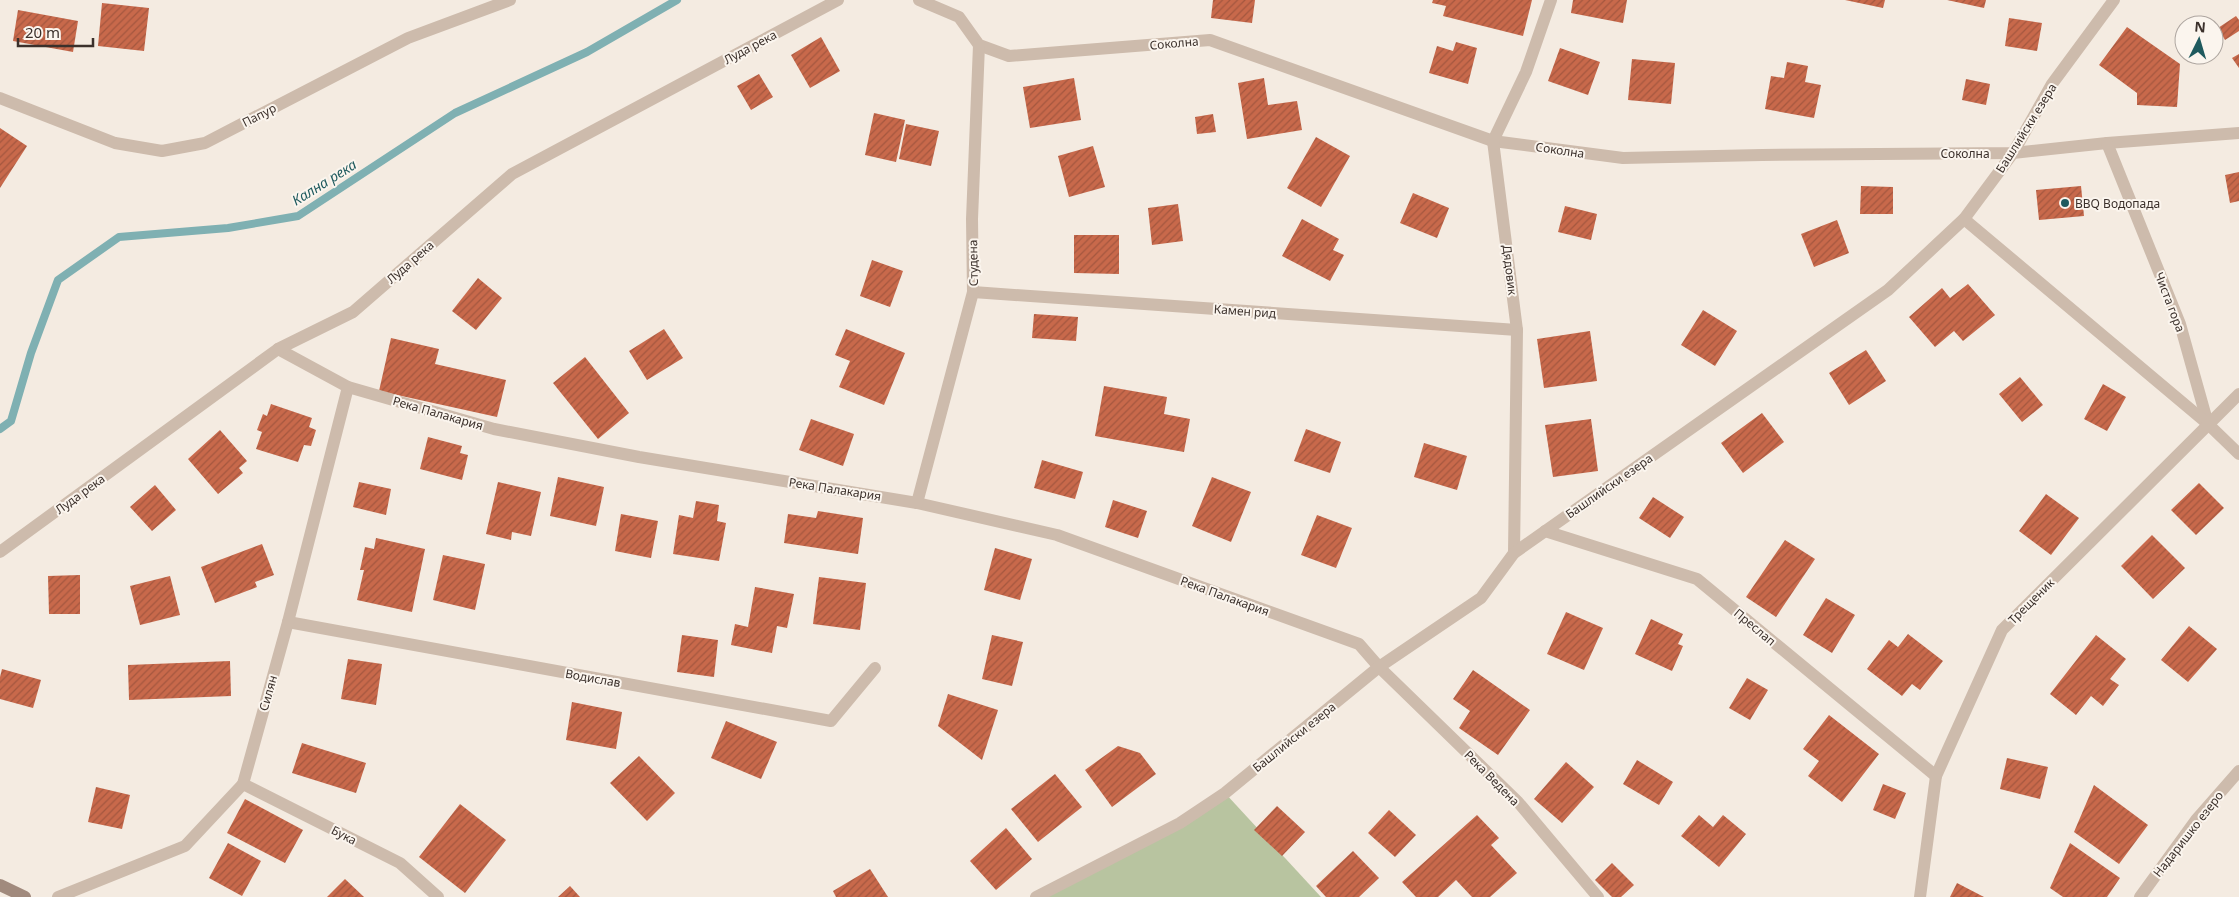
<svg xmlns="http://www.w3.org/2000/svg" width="2239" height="897" viewBox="0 0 2239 897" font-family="'Noto Sans',sans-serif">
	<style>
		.green { fill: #b8c4a0 }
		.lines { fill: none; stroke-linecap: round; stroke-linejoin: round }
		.stream { stroke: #7fb0b2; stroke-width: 8 }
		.building { fill: url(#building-hatch) }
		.street { stroke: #cdbbac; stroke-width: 12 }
		.secondary { stroke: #a18a7d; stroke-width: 12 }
		.poi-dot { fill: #1f5a5e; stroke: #fbf5ee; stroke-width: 2 }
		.labels { text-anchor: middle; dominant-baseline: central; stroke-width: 4; stroke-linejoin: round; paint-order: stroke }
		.street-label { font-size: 12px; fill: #3b302b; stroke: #fbf5ee }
		.poi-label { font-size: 12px; fill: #3b302b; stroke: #fbf5ee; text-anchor: start }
		.water-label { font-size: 14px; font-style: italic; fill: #1f5a5e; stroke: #fbf5ee }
	</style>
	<defs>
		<pattern id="building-hatch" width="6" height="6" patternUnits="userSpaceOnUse" patternTransform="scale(1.25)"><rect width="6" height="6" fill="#c8694b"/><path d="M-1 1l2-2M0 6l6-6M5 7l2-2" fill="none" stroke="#a4573f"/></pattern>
	</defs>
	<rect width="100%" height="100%" fill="#f4ebe1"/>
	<path class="green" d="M 1225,793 L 1321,897 L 1036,897 Z"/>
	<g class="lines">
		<path class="stream" d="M 0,429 L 11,421 L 31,353 L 58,280 L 119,237 L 228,228 L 298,216 L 455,113 L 587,52 L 677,0"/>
	</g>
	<g class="building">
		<path d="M 1213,0 L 1255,0 L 1252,23 L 1211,18 Z"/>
		<path d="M 1433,0 L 1532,0 L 1523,36 L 1443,16 L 1446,6 L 1432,3 Z"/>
		<path d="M 1573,0 L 1627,0 L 1623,23 L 1571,13 Z"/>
		<path d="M 1845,0 L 1885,0 L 1883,8 Z"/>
		<path d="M 1947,0 L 1986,0 L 1984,8 Z"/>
		<path d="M 102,3 L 149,8 L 144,51 L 98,46 Z"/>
		<path d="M 18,10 L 78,21 L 73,52 L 13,41 Z"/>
		<path d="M 2236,16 L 2239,20 L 2239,31 L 2225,40 L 2218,28 Z"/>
		<path d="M 2009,18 L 2042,23 L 2037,51 L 2005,46 Z"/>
		<path d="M 2127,27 L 2180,64 L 2177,107 L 2137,105 L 2137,93 L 2099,65 Z"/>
		<path d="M 821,37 L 840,71 L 810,88 L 791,55 Z"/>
		<path d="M 1456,42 L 1477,48 L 1468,84 L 1429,73 L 1437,46 L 1453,51 Z"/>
		<path d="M 1560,48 L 1600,62 L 1588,95 L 1548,81 Z"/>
		<path d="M 2239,54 L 2239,68 L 2232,58 Z"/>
		<path d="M 1632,59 L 1675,63 L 1671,104 L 1628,100 Z"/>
		<path d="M 1787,62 L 1808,66 L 1805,82 L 1821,85 L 1814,118 L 1765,109 L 1771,76 L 1784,78 Z"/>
		<path d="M 759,74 L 773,97 L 751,110 L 737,86 Z"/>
		<path d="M 1074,78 L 1081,120 L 1030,128 L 1023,87 Z"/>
		<path d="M 1264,78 L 1268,105 L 1297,101 L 1302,130 L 1247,139 L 1238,83 Z"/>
		<path d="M 1966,79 L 1990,84 L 1986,105 L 1962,100 Z"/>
		<path d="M 874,113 L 905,120 L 896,162 L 865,155 Z"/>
		<path d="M 1213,114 L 1216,132 L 1197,134 L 1195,117 Z"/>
		<path d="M 906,124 L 939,131 L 931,166 L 899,159 Z"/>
		<path d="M 0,128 L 27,146 L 0,188 Z"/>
		<path d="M 1316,137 L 1350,156 L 1321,207 L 1287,188 Z"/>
		<path d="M 1093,146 L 1105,187 L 1069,197 L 1058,156 Z"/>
		<path d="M 2239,172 L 2239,201 L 2230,203 L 2225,175 Z"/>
		<path d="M 1861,186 L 1893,187 L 1893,214 L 1860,214 Z"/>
		<path d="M 2081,186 L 2084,216 L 2039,220 L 2036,190 Z"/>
		<path d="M 1413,193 L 1449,208 L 1437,238 L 1400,223 Z"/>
		<path d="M 1178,204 L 1183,241 L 1152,245 L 1148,208 Z"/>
		<path d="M 1565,206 L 1597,214 L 1591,240 L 1558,232 Z"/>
		<path d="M 1302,219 L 1339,239 L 1333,250 L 1344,255 L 1330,281 L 1282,256 Z"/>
		<path d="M 1837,220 L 1849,253 L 1814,267 L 1801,234 Z"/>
		<path d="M 1074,235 L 1119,235 L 1119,274 L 1074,273 Z"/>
		<path d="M 872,260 L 903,271 L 890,307 L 860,296 Z"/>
		<path d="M 478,278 L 502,298 L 476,330 L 452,311 Z"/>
		<path d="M 1968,284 L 1995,315 L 1963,341 L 1954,331 L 1935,347 L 1909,317 L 1942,288 L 1950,298 Z"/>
		<path d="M 1703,310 L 1737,331 L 1715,366 L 1681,345 Z"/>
		<path d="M 1034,314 L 1078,317 L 1076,341 L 1032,338 Z"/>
		<path d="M 664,329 L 683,358 L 647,380 L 629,351 Z"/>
		<path d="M 846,329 L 905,353 L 884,405 L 839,387 L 850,361 L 835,355 Z"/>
		<path d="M 1590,331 L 1597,381 L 1544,388 L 1537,339 Z"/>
		<path d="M 391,338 L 439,349 L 435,364 L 506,380 L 497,417 L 379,391 Z"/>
		<path d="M 1866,350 L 1886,381 L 1849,405 L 1829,373 Z"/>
		<path d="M 585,357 L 629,413 L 598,439 L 553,383 Z"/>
		<path d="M 2020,377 L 2043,405 L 2022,422 L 1999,394 Z"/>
		<path d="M 2103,384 L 2126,397 L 2107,431 L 2084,419 Z"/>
		<path d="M 1104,386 L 1167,397 L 1164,414 L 1190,419 L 1184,452 L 1095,436 Z"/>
		<path d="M 271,404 L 312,418 L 309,427 L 316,430 L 311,446 L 304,445 L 298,462 L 256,449 L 262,432 L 257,430 L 263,414 L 267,416 Z"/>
		<path d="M 1762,413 L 1784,442 L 1743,473 L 1721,443 Z"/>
		<path d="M 811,419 L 854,434 L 843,466 L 799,450 Z"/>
		<path d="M 1591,419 L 1598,471 L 1553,477 L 1545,425 Z"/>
		<path d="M 1306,429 L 1341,442 L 1330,473 L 1294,461 Z"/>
		<path d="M 220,430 L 247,461 L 239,468 L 243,473 L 218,494 L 188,459 Z"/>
		<path d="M 428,437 L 462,446 L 460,453 L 468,455 L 462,480 L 420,469 Z"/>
		<path d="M 1424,443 L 1467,456 L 1457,490 L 1414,477 Z"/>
		<path d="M 1042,460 L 1083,472 L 1075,499 L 1034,488 Z"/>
		<path d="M 558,477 L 604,487 L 596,526 L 550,516 Z"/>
		<path d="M 1212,477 L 1251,492 L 1231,542 L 1192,526 Z"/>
		<path d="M 359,482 L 391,489 L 386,515 L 353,507 Z"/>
		<path d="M 498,482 L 541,492 L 531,536 L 512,532 L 511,540 L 486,534 Z"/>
		<path d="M 2199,483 L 2224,508 L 2196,535 L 2171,510 Z"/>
		<path d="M 155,485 L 176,510 L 152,531 L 130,507 Z"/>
		<path d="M 2046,494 L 2079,518 L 2051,555 L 2019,531 Z"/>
		<path d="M 1653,497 L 1684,517 L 1670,538 L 1639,518 Z"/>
		<path d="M 1113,500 L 1147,511 L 1138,538 L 1105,527 Z"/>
		<path d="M 696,501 L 719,505 L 717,521 L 726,523 L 719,561 L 673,554 L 679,515 L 693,518 Z"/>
		<path d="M 818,511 L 863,518 L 858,554 L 784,543 L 788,514 L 816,518 Z"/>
		<path d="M 621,514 L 658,521 L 651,558 L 615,551 Z"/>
		<path d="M 1317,515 L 1352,528 L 1336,568 L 1301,555 Z"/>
		<path d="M 2152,535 L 2185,568 L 2153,599 L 2121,566 Z"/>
		<path d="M 376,538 L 425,549 L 412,612 L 357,600 L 364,570 L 360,570 L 365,547 L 374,549 Z"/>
		<path d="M 1785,540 L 1815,559 L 1776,617 L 1746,597 Z"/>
		<path d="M 262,544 L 274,575 L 255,582 L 257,587 L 215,603 L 201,567 Z"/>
		<path d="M 995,548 L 1032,559 L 1020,600 L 984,590 Z"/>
		<path d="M 443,555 L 485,564 L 475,610 L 433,600 Z"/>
		<path d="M 80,575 L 80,614 L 49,614 L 48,576 Z"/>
		<path d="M 170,576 L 180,615 L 140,625 L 130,586 Z"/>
		<path d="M 819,577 L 866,583 L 860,630 L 813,624 Z"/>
		<path d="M 755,587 L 794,594 L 787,628 L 777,626 L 772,653 L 731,645 L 735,624 L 748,627 Z"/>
		<path d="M 1826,598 L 1855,615 L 1832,653 L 1803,635 Z"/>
		<path d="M 1566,612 L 1603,628 L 1584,670 L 1547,654 Z"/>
		<path d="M 1651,619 L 1683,634 L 1678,644 L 1683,646 L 1672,671 L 1635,654 Z"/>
		<path d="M 2189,626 L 2217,649 L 2188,682 L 2161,660 Z"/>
		<path d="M 1908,634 L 1943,661 L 1920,690 L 1912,684 L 1902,696 L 1867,669 L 1889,640 L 1898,647 Z"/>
		<path d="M 682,635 L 718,640 L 714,677 L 677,672 Z"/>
		<path d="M 992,635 L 1023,642 L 1012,686 L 982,679 Z"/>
		<path d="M 2096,635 L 2126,659 L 2110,679 L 2119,685 L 2103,706 L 2091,696 L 2076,715 L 2050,694 Z"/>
		<path d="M 348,659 L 382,664 L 376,705 L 341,699 Z"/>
		<path d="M 230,661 L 231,696 L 129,700 L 128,665 Z"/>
		<path d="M 2,669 L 41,680 L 33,708 L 0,699 L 0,677 Z"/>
		<path d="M 1473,670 L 1530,710 L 1498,755 L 1459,728 L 1470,711 L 1453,699 Z"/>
		<path d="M 1747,678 L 1768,690 L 1750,720 L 1729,708 Z"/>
		<path d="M 948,694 L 998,710 L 982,760 L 938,726 Z"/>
		<path d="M 572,702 L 622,712 L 616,749 L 566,740 Z"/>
		<path d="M 1829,715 L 1879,754 L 1842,802 L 1808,776 L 1819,761 L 1803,749 Z"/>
		<path d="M 726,721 L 777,742 L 761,779 L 711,758 Z"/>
		<path d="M 302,743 L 366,763 L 356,793 L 292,773 Z"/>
		<path d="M 1118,746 L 1140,753 L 1156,774 L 1112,807 L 1085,770 Z"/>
		<path d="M 639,756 L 675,793 L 647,821 L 610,783 Z"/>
		<path d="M 2007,758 L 2048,767 L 2040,799 L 2000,789 Z"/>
		<path d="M 1637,760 L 1673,782 L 1659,805 L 1623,784 Z"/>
		<path d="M 1566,762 L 1594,787 L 1562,823 L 1534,799 Z"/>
		<path d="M 1055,774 L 1082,807 L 1038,842 L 1011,809 Z"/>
		<path d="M 1883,784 L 1906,793 L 1895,819 L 1873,810 Z"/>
		<path d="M 2094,785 L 2148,825 L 2119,864 L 2074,832 Z"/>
		<path d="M 96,787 L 130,795 L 122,829 L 88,822 Z"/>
		<path d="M 245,799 L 303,830 L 285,863 L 227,833 Z"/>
		<path d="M 460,804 L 506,840 L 465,893 L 419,857 Z"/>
		<path d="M 1277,806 L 1305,832 L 1282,856 L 1254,830 Z"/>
		<path d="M 1389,810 L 1416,835 L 1395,857 L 1368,833 Z"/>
		<path d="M 1477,815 L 1499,838 L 1491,845 L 1517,873 L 1490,897 L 1472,897 L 1456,880 L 1438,897 L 1416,897 L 1402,882 Z"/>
		<path d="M 1699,815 L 1713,827 L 1723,815 L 1746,834 L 1719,867 L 1681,836 Z"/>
		<path d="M 1006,828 L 1032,859 L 996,890 L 970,861 Z"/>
		<path d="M 228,843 L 261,861 L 242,896 L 209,878 Z"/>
		<path d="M 2070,843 L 2120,878 L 2107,897 L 2063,897 L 2050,888 Z"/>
		<path d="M 1353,851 L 1379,878 L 1359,897 L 1326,897 L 1316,886 Z"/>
		<path d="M 1612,863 L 1634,885 L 1621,897 L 1612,897 L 1595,880 Z"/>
		<path d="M 870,869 L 888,897 L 836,897 L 833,891 Z"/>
		<path d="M 345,879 L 364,897 L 327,897 Z"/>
		<path d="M 1957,883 L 1984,897 L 1950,897 Z"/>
		<path d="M 570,886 L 580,897 L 558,897 Z"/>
	</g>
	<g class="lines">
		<g class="street">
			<path d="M 919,0 L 959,17 L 979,45 L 1009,56 L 1210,40 L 1493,141 L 1623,158 L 1762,155 L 2013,153 L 2107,143 L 2239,133"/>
			<path d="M 0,98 L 115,143 L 162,151 L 205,143 L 408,38 L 510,0"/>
			<path d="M 2107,143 L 2180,324 L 2208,424 L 2239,454"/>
			<path d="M 1964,219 L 2208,424"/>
			<path d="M 973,292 L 1517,330"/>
			<path d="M 278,349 L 348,387 L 494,429 L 639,457 L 917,503 L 1057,535 L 1359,644 L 1379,667 L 1518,802 L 1598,897"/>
			<path d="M 917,503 L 973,292 L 972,219 L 979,45"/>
			<path d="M 1545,531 L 1697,579 L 1936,776"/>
			<path d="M 0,552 L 278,349 L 353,312 L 512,174 L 838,0"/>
			<path d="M 1514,553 L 1517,330 L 1493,141 L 1526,72 L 1551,0"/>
			<path d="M 288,622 L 831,721 L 875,668"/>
			<path d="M 243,784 L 400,863 L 438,897"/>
			<path d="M 58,897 L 185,846 L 243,784 L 288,622 L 348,387"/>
			<path d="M 1036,897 L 1180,823 L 1225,793 L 1379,667 L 1481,598 L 1514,553 L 1888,290 L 1964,219 L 2013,153 L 2052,84 L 2114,0"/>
			<path d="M 1920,897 L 1936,776 L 2002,630 L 2239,394"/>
			<path d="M 2140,897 L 2196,820 L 2239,771"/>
		</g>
		<path class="secondary" d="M 0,885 L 25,897"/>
	</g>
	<circle class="poi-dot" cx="2065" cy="203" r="5"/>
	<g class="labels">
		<g class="street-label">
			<text transform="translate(1174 43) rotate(-5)">Соколна</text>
			<text transform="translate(750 47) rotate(-28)">Луда река</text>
			<text transform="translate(259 115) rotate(-27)">Папур</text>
			<text transform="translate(2026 128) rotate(-58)">Башлийски езера</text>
			<text transform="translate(1560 150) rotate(8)">Соколна</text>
			<text x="1965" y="153">Соколна</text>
			<text transform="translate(410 262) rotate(-41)">Луда река</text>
			<text transform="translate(973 263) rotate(-91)">Студена</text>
			<text transform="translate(1510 270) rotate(83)">Дядовик</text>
			<text transform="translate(2170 302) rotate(69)">Чиста гора</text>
			<text transform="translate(1245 311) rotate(4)">Камен рид</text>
			<text transform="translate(438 413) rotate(16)">Река Палакария</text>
			<text transform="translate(1609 486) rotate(-35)">Башлийски езера</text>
			<text transform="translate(835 489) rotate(9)">Река Палакария</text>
			<text transform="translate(80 494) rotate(-36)">Луда река</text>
			<text transform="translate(1225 596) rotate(20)">Река Палакария</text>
			<text transform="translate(2031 601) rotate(-45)">Трещеник</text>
			<text transform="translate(1755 627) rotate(40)">Преслап</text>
			<text transform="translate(593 678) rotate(10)">Водислав</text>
			<text transform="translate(268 693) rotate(-74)">Силян</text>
			<text transform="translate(1294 737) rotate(-39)">Башлийски езера</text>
			<text transform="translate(1492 778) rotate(45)">Река Ведена</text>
			<text transform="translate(2188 834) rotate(-52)">Надаришко езеро</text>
			<text transform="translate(344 835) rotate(27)">Бука</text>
		</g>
		<g class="poi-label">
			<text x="2075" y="203">BBQ Водопада</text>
		</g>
		<g class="water-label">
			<text transform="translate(324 182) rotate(-32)">Кална река</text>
		</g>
	</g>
	<g transform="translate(2199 40) rotate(5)"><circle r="24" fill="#fbf5ee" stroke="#aea6a0"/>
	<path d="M0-4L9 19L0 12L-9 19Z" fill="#1f5a5e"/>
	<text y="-8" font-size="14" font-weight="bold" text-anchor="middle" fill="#3b302b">N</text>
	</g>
	<path d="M18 38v8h75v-8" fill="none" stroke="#3b302b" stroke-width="2.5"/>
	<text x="25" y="38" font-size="15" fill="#3b302b" stroke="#fbf5ee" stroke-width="4" paint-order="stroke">20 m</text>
</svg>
